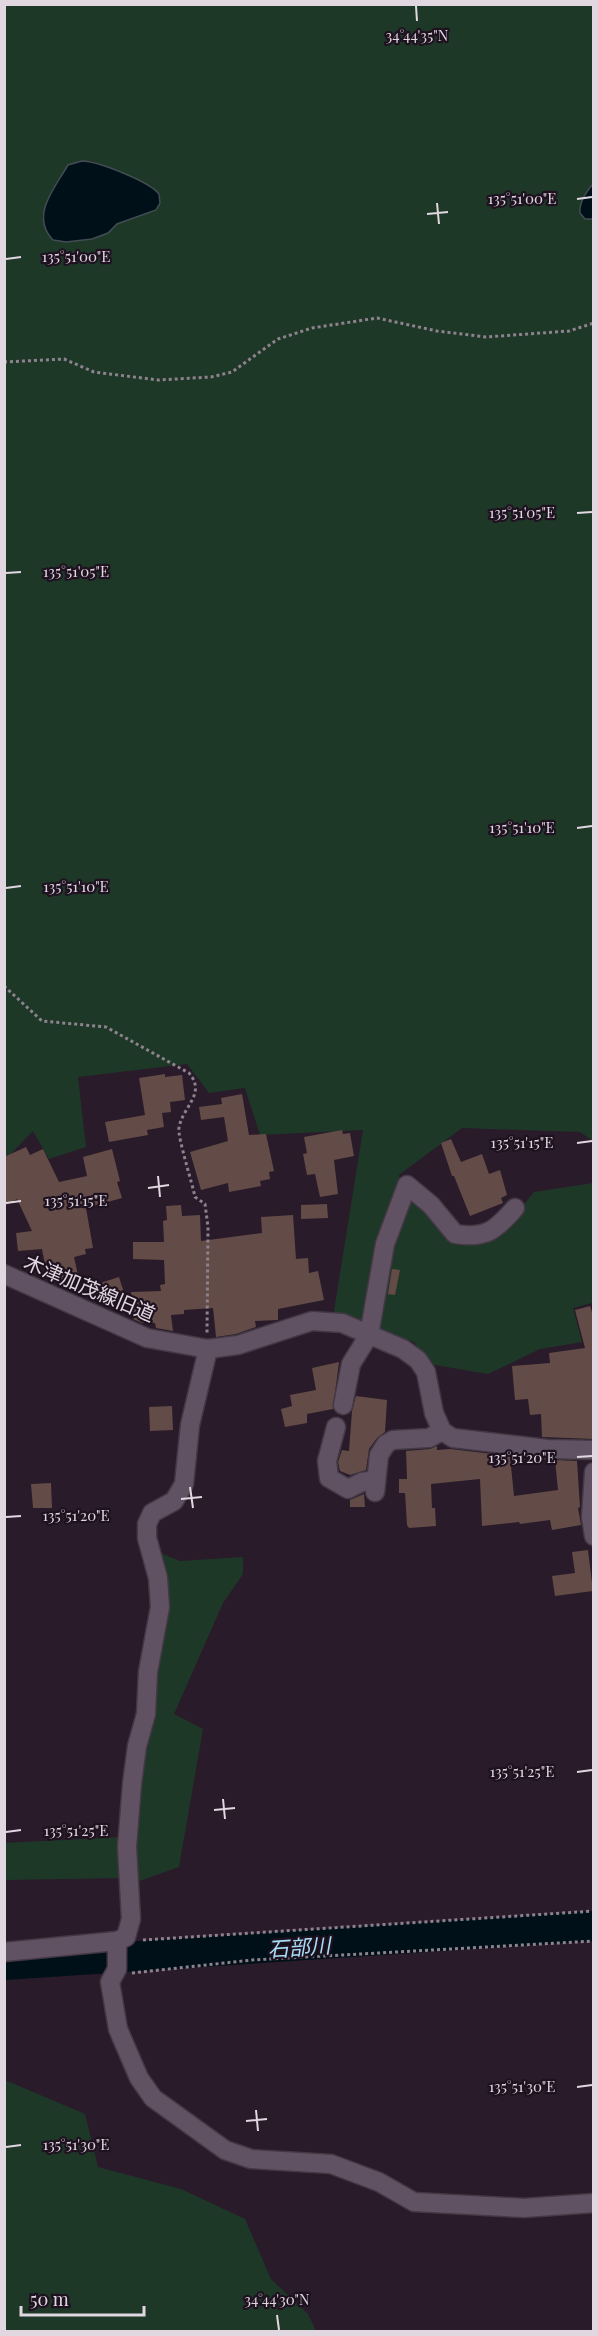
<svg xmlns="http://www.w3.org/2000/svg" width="598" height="2336" viewBox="0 0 598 2336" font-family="'Playfair Display','Noto Sans JP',serif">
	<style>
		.green { fill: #1e3828; fill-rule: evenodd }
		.water { fill: #001018; stroke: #434c54; stroke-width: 1.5 }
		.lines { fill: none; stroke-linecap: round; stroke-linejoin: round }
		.river { stroke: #001018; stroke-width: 30 }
		.building { fill: #634b47 }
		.minor-casing { stroke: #433844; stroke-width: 21 }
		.path { stroke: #8d828e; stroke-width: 3; stroke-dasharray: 3 3; stroke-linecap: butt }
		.minor { stroke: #615263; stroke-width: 18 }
		.ticks { fill: none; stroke: #e0d7e1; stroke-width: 2 }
		.labels { text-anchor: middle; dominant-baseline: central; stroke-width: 4.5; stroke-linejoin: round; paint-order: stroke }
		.street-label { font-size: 20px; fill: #e0d7e1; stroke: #1f1220 }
		.water-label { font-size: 21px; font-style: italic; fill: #a8def7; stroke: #1f1220 }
		.ticks-label { font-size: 15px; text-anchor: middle; fill: #e0d7e1; stroke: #1f1220; stroke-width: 4.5; stroke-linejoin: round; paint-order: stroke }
	</style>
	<rect width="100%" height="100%" fill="#291b2a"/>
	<g class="green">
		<path d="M 5,5 L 593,5 L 593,184 L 586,192 L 579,210 L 585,219 L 594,219 L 593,1141 L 580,1132 L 462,1128 L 399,1175 L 400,1187 L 451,1236 L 500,1234 L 534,1192 L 593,1183 L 593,1310 L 592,1303 L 573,1308 L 582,1342 L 540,1349 L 488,1374 L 429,1364 L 414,1342 L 351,1320 L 333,1317 L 363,1130 L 260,1135 L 245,1088 L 209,1093 L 187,1064 L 78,1077 L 86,1147 L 49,1159 L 33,1131 L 5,1160 ZM 92,161 L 152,187 L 160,203 L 156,210 C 143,215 128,218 115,225 C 89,238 84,245 53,240 L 42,217 L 50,196 L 68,165 Z"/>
		<path d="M 153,1550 L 180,1561 L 243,1557 L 243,1574 L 223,1603 L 174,1714 L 203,1729 L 179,1867 L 131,1884 L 130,1864 L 148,1715 Z"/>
		<path d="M 124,1837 L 124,1878 L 5,1880 L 4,1843 Z"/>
		<path d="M 5,2080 L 85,2114 L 98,2167 L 181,2189 L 245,2219 L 271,2279 L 308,2314 L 316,2331 L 5,2331 Z"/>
	</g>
	<g class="water">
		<path d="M 82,161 C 98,161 150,182 159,194 L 160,203 L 156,210 L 117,224 L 108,233 L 92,239 L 66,242 L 53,240 C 30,216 54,189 68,165 Z"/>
		<path d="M 593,184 L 593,219 L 585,219 L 580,213 C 579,203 586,192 593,184 Z"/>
	</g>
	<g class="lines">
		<path class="river" d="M 4,1965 L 594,1926"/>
	</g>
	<g class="building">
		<path d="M 165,1074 L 165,1077 L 182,1075 L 185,1100 L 170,1102 L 171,1112 L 162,1113 L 164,1127 L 147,1130 L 148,1135 L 109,1142 L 105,1122 L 145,1115 L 139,1078 Z"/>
		<path d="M 242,1094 L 249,1135 L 266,1134 L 274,1171 L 269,1172 L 270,1179 L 260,1181 L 261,1186 L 229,1192 L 228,1183 L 201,1190 L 190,1152 L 228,1141 L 224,1117 L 201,1120 L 199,1107 L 222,1104 L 221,1098 Z"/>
		<path d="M 342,1130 L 343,1134 L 350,1133 L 354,1156 L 334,1160 L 338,1194 L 320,1197 L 315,1174 L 307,1175 L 303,1154 L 307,1153 L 304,1137 Z"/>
		<path d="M 451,1139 L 461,1162 L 482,1154 L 489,1174 L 500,1170 L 507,1195 L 501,1198 L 503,1203 L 470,1216 L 454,1176 L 452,1176 L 441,1143 Z"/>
		<path d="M 26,1147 L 30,1155 L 43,1149 L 59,1182 L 87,1176 L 83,1157 L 112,1149 L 120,1181 L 117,1182 L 122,1198 L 86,1208 L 93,1248 L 85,1249 L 86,1254 L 74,1257 L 80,1284 L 64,1288 L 57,1268 L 46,1270 L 42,1249 L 18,1251 L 16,1233 L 32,1231 L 17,1199 L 4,1206 L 4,1157 Z"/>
		<path d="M 327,1204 L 328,1218 L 301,1219 L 301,1205 Z"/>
		<path d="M 181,1205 L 182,1216 L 200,1215 L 201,1241 L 262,1233 L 261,1217 L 293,1215 L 296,1259 L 308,1258 L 309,1273 L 318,1271 L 324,1300 L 278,1309 L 278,1320 L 255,1321 L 256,1327 L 236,1334 L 216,1337 L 213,1308 L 184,1310 L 184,1314 L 171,1315 L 173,1331 L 156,1328 L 155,1323 L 142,1323 L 133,1319 L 131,1292 L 161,1291 L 160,1285 L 165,1284 L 164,1260 L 133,1259 L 133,1242 L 164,1242 L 163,1221 L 167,1220 L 166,1206 Z"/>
		<path d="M 392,1269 L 400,1270 L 395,1295 L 388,1294 Z"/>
		<path d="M 119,1277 L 125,1296 L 100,1304 L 94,1285 Z"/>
		<path d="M 590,1306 L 594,1318 L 594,1439 L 542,1437 L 541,1414 L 530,1415 L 528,1399 L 515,1400 L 512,1366 L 550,1363 L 549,1353 L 585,1348 L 575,1310 Z"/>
		<path d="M 339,1362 L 333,1409 L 307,1414 L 307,1423 L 285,1427 L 281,1409 L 292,1406 L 290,1395 L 316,1390 L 312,1368 Z"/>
		<path d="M 356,1396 L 387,1400 L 385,1432 L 377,1438 L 369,1449 L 366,1470 L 350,1475 L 340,1471 L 338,1462 L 342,1450 L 349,1451 L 352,1411 Z"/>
		<path d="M 172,1406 L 173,1430 L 150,1431 L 149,1407 Z"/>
		<path d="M 437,1446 L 437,1450 L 450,1449 L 510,1456 L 514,1496 L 558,1490 L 555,1460 L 577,1461 L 580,1507 L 578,1508 L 581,1525 L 552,1530 L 550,1520 L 520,1524 L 519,1522 L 482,1526 L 480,1479 L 431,1484 L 432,1508 L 435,1508 L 436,1526 L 409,1528 L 407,1525 L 405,1493 L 399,1493 L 399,1479 L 407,1479 L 406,1451 L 430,1449 Z"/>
		<path d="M 51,1483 L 52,1508 L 33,1508 L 31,1484 Z"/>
		<path d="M 364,1494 L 365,1507 L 350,1507 L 350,1500 Z"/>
		<path d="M 588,1550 L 593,1591 L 555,1596 L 552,1576 L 575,1573 L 572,1552 Z"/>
	</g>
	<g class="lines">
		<defs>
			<g id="minor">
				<path d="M 4,1274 L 147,1338 L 208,1349 L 238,1345 L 312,1321 L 342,1323 L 403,1349 L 418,1360 L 426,1372 L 434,1413 L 442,1431 L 453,1438 L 547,1449 L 594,1450"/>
				<path d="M 343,1405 L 351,1364 L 369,1335 L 385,1244 L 407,1185 L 431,1205 L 455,1234 C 486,1239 496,1230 515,1208"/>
				<path d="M 336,1427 L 327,1461 L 329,1478 L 348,1489 L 362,1482 L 376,1480"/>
				<path d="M 594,1472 L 591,1517 L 594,1536"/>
				<path d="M 375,1492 L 379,1455 L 386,1444 L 393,1440 L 429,1438 L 442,1431"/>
				<path d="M 117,1941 L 117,1969 L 110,1982 L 118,2029 L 139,2078 L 153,2098 L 225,2150 L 251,2159 L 331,2164 L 379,2182 L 414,2202 L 524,2208 L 594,2203"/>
				<path d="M 4,1952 L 117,1941 L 126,1937 L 131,1919 L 127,1847 L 132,1784 L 137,1746 L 146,1714 L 148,1672 L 160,1607 L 158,1578 L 147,1538 L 147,1524 L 152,1513 L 174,1501 L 184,1484 L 190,1425 L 208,1349"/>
			</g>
		</defs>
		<use href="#minor" class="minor-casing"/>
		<g class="path">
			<path d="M 4,362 L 64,359 L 94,372 L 158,380 L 211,377 L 232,372 L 278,339 L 312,328 L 377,318 L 437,331 L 486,337 L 569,331 L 594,323"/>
			<path d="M 4,986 L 42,1021 L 106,1027 L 189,1073 C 207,1094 182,1107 179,1128 C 177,1135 193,1186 195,1197 L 205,1204 L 208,1227 L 207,1333"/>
			<path d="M 143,1940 L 594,1911"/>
			<path d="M 132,1973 L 252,1960 L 594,1941"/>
		</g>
		<use href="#minor" class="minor"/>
	</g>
	<path class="ticks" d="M 416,6 L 417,21M 577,199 L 592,197M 437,203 L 439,224M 427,214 L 448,212M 6,259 L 21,257M 577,513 L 592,512M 6,573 L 21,572M 577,828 L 592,826M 6,888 L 21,886M 577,1143 L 592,1141M 158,1176 L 160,1197M 148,1188 L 169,1185M 6,1203 L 21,1201M 577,1457 L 592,1456M 190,1487 L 193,1508M 181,1499 L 202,1497M 6,1517 L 21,1516M 577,1772 L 592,1770M 223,1799 L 225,1819M 214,1810 L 235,1808M 6,1832 L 21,1830M 577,2087 L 592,2085M 256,2110 L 258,2131M 246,2121 L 267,2119M 6,2147 L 21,2145M 277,2315 L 279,2330"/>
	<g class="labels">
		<g class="street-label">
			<text transform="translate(90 1287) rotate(23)">木津加茂線旧道</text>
		</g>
		<g class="water-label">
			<text transform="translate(299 1946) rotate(-4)">石部川</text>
		</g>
	</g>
	<g class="ticks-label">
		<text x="417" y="41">34°44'35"N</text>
		<text x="522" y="204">135°51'00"E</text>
		<text x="76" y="262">135°51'00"E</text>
		<text x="522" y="518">135°51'05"E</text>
		<text x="76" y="577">135°51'05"E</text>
		<text x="522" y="833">135°51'10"E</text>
		<text x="76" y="892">135°51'10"E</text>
		<text x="522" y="1148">135°51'15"E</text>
		<text x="76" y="1206">135°51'15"E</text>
		<text x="522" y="1463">135°51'20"E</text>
		<text x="76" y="1521">135°51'20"E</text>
		<text x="522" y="1777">135°51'25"E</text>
		<text x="76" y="1836">135°51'25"E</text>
		<text x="522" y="2092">135°51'30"E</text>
		<text x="76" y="2150">135°51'30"E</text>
		<text x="277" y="2305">34°44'30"N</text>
	</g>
	<rect width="598" height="2336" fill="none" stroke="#e0d7e1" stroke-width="12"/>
	<path d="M21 2306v9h123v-9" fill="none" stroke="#e0d7e1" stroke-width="3"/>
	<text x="30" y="2306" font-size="18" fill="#e0d7e1" stroke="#1f1220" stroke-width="4.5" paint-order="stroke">50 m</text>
</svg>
